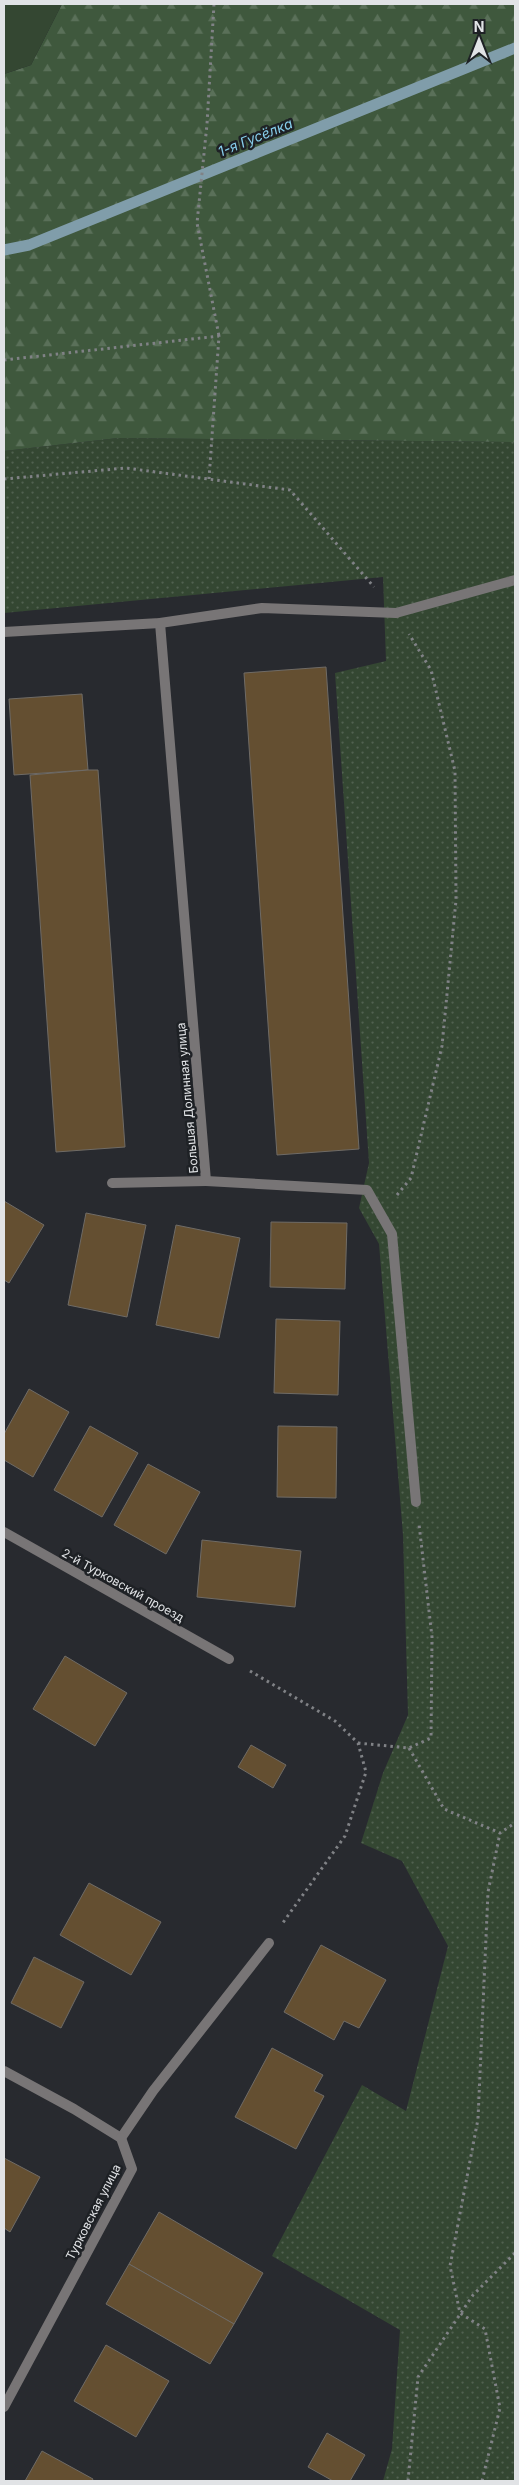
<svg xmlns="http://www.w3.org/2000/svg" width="519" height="2485" viewBox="0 0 519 2485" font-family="Inter,sans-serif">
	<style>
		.grass { fill: url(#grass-dots) }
		.forest { fill: url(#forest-firs) }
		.garden { fill: #344732 }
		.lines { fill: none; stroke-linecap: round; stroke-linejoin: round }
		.stream { stroke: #809daa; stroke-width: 11 }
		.building { fill: #644f31; stroke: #6f6b66 }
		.path { stroke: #808286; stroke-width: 3; stroke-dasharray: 2.5 4; stroke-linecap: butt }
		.lane { stroke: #787576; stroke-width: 10 }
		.street { stroke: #787576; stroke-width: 10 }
		.labels { text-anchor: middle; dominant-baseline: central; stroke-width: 5; stroke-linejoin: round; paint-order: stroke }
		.street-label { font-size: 12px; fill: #e1e3e6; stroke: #1e2125 }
		.water-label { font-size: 14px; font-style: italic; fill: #87ceec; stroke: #1e2125 }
	</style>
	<defs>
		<pattern id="grass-dots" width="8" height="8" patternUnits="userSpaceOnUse" patternTransform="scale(1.25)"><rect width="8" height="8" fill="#344732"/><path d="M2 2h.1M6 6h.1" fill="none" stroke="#516150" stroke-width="1.8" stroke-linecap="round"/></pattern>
		<pattern id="forest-firs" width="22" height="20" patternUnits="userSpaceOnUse" patternTransform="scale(1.25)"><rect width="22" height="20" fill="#3f583d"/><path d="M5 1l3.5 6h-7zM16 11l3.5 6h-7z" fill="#5a7059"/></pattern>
	</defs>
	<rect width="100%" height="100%" fill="#282a2f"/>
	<path class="grass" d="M 118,438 L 515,442 L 515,2481 L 383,2481 L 392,2449 L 400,2330 L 272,2256 L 362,2085 L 406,2111 L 448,1946 L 402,1861 L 361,1843 L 383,1773 L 408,1715 L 403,1535 L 379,1244 L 359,1208 L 369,1163 L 335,673 L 386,661 L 383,577 L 4,613 L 4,451 Z"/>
	<path class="forest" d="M 62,4 L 515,4 L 515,442 L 118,438 L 4,451 L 4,74 L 31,65 Z"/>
	<path class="garden" d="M 4,4 L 62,4 L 31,65 L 4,74 Z"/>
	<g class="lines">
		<path class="stream" d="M 4,250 L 29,245 L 515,48"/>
	</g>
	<g class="building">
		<path d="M 326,667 L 359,1149 L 277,1155 L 244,673 Z"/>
		<path d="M 82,694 L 88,770 L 14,775 L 9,699 Z"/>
		<path d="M 88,770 L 98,770 L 125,1147 L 56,1152 L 30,775 Z"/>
		<path d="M 4,1201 L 44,1225 L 9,1283 L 4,1280 Z"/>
		<path d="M 86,1213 L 146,1225 L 127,1317 L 68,1305 Z"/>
		<path d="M 271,1222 L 347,1223 L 345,1289 L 270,1287 Z"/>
		<path d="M 176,1225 L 240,1238 L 219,1338 L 156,1325 Z"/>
		<path d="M 276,1319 L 340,1321 L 338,1395 L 274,1393 Z"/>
		<path d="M 29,1389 L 69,1412 L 33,1477 L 4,1460 L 4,1434 Z"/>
		<path d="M 90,1426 L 138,1453 L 102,1517 L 54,1490 Z"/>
		<path d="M 278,1426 L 337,1427 L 336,1498 L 277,1497 Z"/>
		<path d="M 148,1464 L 200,1492 L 166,1554 L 114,1525 Z"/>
		<path d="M 202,1540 L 301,1551 L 295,1607 L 197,1597 Z"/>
		<path d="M 65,1656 L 127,1693 L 95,1746 L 33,1709 Z"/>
		<path d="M 251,1745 L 286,1765 L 273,1788 L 238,1767 Z"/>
		<path d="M 89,1883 L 161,1922 L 131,1975 L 60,1935 Z"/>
		<path d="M 321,1945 L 386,1980 L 359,2028 L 344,2021 L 334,2040 L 284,2012 Z"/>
		<path d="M 34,1957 L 84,1982 L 61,2028 L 11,2003 Z"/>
		<path d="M 272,2048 L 323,2075 L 314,2091 L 324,2096 L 296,2149 L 235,2117 Z"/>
		<path d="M 4,2158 L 40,2177 L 10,2232 L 4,2228 Z"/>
		<path d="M 159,2212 L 263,2273 L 234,2324 L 129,2264 Z"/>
		<path d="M 129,2264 L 234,2324 L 210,2364 L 106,2304 Z"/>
		<path d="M 106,2345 L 169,2381 L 136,2437 L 74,2401 Z"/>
		<path d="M 327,2433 L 365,2455 L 350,2481 L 333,2481 L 308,2467 Z"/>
		<path d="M 42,2451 L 93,2479 L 92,2481 L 25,2481 Z"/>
	</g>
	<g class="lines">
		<g class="path">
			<path d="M 214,4 L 207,124 L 197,223 L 219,336"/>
			<path d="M 4,360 L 219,336 L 209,479"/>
			<path d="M 4,479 L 126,468 L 290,490 L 374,587"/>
			<path d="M 397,1195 L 411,1178 L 442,1046 L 456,900 L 455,771 L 431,670 L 409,634"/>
			<path d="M 250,1671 L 335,1721 L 358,1743 L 366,1772 L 345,1836 L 282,1924"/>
			<path d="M 358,1743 L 409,1748 L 431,1738 L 432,1637 L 419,1524"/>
			<path d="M 409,1748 L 444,1809 L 500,1833 L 515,1823"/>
			<path d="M 408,2481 L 418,2377 L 473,2295 L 515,2253"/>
			<path d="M 482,2481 L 500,2408 L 485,2329 L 460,2313 L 450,2266 L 478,2119 L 488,1892 L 500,1833"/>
		</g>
		<g class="lane">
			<path d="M 396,613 L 515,580"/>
			<path d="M 112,1183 L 206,1181"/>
		</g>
		<g class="street">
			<path d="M 160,623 L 206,1181 L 367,1190 L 392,1234 L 416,1502"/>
			<path d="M 4,632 L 160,623 L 262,608 L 396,613"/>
			<path d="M 4,1532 L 229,1659"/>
			<path d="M 4,2071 L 74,2109 L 121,2138"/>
			<path d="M 121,2138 L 153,2091 L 269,1943"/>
			<path d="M 4,2407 L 132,2169 L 121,2138"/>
		</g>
	</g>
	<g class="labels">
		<g class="street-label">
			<text transform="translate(187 1098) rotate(-95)">Большая Долинная улица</text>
			<text transform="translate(123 1585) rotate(29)">2-й Турковский проезд</text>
			<text transform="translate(93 2212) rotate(-63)">Турковская улица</text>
		</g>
		<g class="water-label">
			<text transform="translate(255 137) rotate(-22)">1-я Гусёлка</text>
		</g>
	</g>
	<rect width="519" height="2485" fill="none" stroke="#e1e3e6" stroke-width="10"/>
	<g transform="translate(479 40)" stroke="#1e2125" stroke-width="4" paint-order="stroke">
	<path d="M0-4L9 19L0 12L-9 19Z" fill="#e1e3e6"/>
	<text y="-8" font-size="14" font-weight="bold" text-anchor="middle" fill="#e1e3e6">N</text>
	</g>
</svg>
